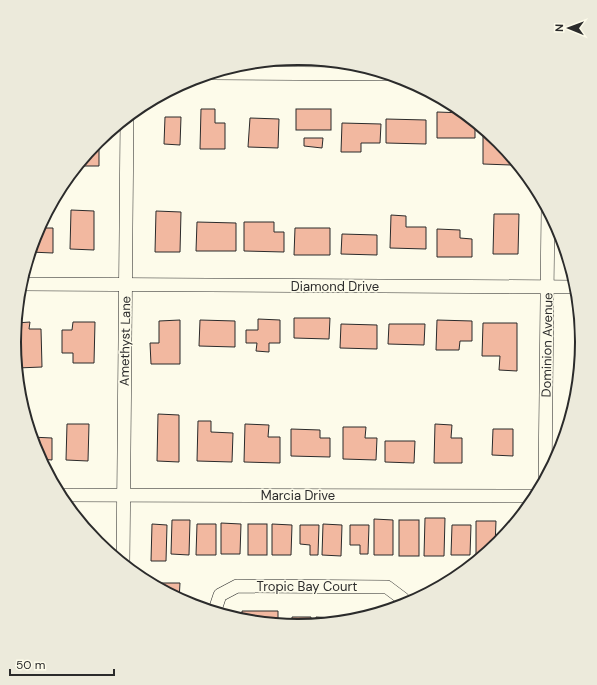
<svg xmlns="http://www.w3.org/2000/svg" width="597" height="685" viewBox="0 0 597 685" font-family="'DM Sans',sans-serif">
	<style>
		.building { fill: #f2b8a0; stroke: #2b2b2b }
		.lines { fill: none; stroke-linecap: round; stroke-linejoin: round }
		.street-casing { stroke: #2b2b2b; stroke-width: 14 }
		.street { stroke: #fdfbea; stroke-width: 13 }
		.labels { text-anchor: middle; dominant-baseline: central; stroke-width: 3; stroke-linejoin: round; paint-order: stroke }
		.street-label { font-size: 13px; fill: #2b2b2b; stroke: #fdfbea }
		.rim { fill: none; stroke: #2b2b2b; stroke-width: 2 }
	</style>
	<rect width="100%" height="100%" fill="#fdfbea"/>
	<g class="building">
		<path d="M 201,109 L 215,109 L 215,123 L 225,123 L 225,149 L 200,149 Z"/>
		<rect x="296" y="109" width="35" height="21"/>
		<path d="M 437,112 L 465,113 L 475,121 L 475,138 L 437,138 Z"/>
		<path d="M 165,117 L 181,117 L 180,145 L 164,144 Z"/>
		<path d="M 250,118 L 279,119 L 278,148 L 248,147 Z"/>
		<path d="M 386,119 L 426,120 L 426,144 L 386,143 Z"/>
		<path d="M 342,123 L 381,124 L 380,143 L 361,143 L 361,152 L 341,152 Z"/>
		<path d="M 483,128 L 500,141 L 512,156 L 511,165 L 483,164 Z"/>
		<path d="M 304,138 L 323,138 L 322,148 L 304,146 Z"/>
		<path d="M 93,147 L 93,149 L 99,149 L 99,166 L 77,166 Z"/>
		<path d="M 71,210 L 94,211 L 94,250 L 70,249 Z"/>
		<path d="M 156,211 L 181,212 L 180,252 L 155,252 Z"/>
		<path d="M 494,214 L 519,214 L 518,254 L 493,254 Z"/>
		<path d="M 391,215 L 406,216 L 406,227 L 426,227 L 426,249 L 390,248 Z"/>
		<path d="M 197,222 L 236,223 L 236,251 L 196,251 Z"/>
		<path d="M 244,222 L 274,222 L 274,232 L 284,232 L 284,252 L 244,251 Z"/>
		<path d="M 39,228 L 53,228 L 53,253 L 30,252 L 36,233 Z"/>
		<path d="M 295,228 L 330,228 L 330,255 L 294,255 Z"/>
		<path d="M 437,229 L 460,230 L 460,238 L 472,239 L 472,257 L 437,257 Z"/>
		<path d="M 342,234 L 377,235 L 377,255 L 341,254 Z"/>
		<path d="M 294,318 L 330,318 L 329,339 L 294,338 Z"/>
		<path d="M 258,319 L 280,320 L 280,343 L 269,343 L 269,352 L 256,351 L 257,343 L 246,343 L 246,330 L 258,330 Z"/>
		<path d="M 180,320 L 180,364 L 151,364 L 150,343 L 159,343 L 159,321 Z"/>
		<path d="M 200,320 L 235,321 L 235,347 L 199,346 Z"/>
		<path d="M 437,320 L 472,321 L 472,341 L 460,341 L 459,350 L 436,350 Z"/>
		<path d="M 30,322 L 29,329 L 41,329 L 42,367 L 17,368 L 15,352 L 16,323 Z"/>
		<path d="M 73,322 L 95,322 L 94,363 L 73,363 L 73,353 L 62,353 L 62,330 L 72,330 Z"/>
		<path d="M 578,322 L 581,322 L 583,343 L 581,360 L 577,360 Z"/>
		<path d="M 483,323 L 517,323 L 517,371 L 499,370 L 500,356 L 482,356 Z"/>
		<path d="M 341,324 L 377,325 L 377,349 L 340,348 Z"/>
		<path d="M 389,324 L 425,324 L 424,345 L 388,344 Z"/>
		<path d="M 158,414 L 179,415 L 179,462 L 157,461 Z"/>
		<path d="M 198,421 L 211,421 L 211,432 L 233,433 L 232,462 L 197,461 Z"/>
		<path d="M 67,424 L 89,424 L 88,461 L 66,460 Z"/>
		<path d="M 245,424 L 269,425 L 268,437 L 280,437 L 280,463 L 244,462 Z"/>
		<path d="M 435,424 L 452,425 L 451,438 L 462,438 L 462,463 L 434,463 Z"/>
		<path d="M 343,427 L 366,427 L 365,438 L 377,438 L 376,460 L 343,459 Z"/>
		<path d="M 291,429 L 320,430 L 320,438 L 330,438 L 330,457 L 291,456 Z"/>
		<path d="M 493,429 L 513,429 L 513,456 L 492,455 Z"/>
		<path d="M 31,437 L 52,438 L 52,460 L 40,459 L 36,451 Z"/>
		<path d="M 385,441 L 415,441 L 414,463 L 385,462 Z"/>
		<path d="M 425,518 L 445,518 L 444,556 L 424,556 Z"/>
		<path d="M 374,519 L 393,520 L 393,555 L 374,555 Z"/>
		<path d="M 172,520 L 190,520 L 189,555 L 171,554 Z"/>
		<rect x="399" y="520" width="20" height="36"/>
		<path d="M 476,521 L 496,521 L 495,547 L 485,556 L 476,556 Z"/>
		<path d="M 221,523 L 241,524 L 240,554 L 221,554 Z"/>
		<path d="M 152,524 L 167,525 L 166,561 L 151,561 Z"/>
		<path d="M 197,524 L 216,524 L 216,555 L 196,555 Z"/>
		<rect x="248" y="524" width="19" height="31"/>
		<path d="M 272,524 L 292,525 L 291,555 L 272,555 Z"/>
		<path d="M 323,524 L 342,525 L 341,556 L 322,555 Z"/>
		<path d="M 300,525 L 319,525 L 318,555 L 310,555 L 310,545 L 300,544 Z"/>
		<path d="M 350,525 L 369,525 L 368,554 L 360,554 L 360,545 L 350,545 Z"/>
		<path d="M 452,525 L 471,525 L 470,555 L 451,555 Z"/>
		<path d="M 148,583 L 180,583 L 179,600 Z"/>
		<path d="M 242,611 L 278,611 L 278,625 L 242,621 Z"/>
		<path d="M 292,617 L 311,617 L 311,626 L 298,627 L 292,626 Z"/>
		<path d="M 316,617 L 335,618 L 334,623 L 316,625 Z"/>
		<path d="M 342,617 L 362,617 L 362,619 L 354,622 L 342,623 Z"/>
	</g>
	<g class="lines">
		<defs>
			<g id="street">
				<path d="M 212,73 L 388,74"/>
				<path d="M 20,284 L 578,287"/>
				<path d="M 545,482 L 548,208"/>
				<path d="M 59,495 L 538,496"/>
				<path d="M 123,565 L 127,117"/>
				<path d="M 214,613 L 220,595 L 237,586 L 387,587 L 403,599 L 405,606"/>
			</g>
		</defs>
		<use href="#street" class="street-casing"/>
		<use href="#street" class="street"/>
	</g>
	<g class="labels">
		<g class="street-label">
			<text x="335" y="286">Diamond Drive</text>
			<text transform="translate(125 341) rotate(-89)">Amethyst Lane</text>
			<text transform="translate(547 345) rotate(-89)">Dominion Avenue</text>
			<text x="298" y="495">Marcia Drive</text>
			<text x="307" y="586">Tropic Bay Court</text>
		</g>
	</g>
	<path d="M0 0H597V685H0ZM21 342a277 277 0 1 1 554 0a277 277 0 1 1-554 0Z" fill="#eceadb" fill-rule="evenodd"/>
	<path class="rim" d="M21 342a277 277 0 1 1 554 0a277 277 0 1 1-554 0Z"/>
	<g transform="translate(569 28) rotate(271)" stroke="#fdfbea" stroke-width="3" paint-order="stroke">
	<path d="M0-3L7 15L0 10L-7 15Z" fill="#2b2b2b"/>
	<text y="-6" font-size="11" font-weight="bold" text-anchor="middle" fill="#2b2b2b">N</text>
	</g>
	<path d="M10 669v6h104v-6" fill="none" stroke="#2b2b2b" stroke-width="2"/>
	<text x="16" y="669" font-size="12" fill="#2b2b2b" stroke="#fdfbea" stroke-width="3" paint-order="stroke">50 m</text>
</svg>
